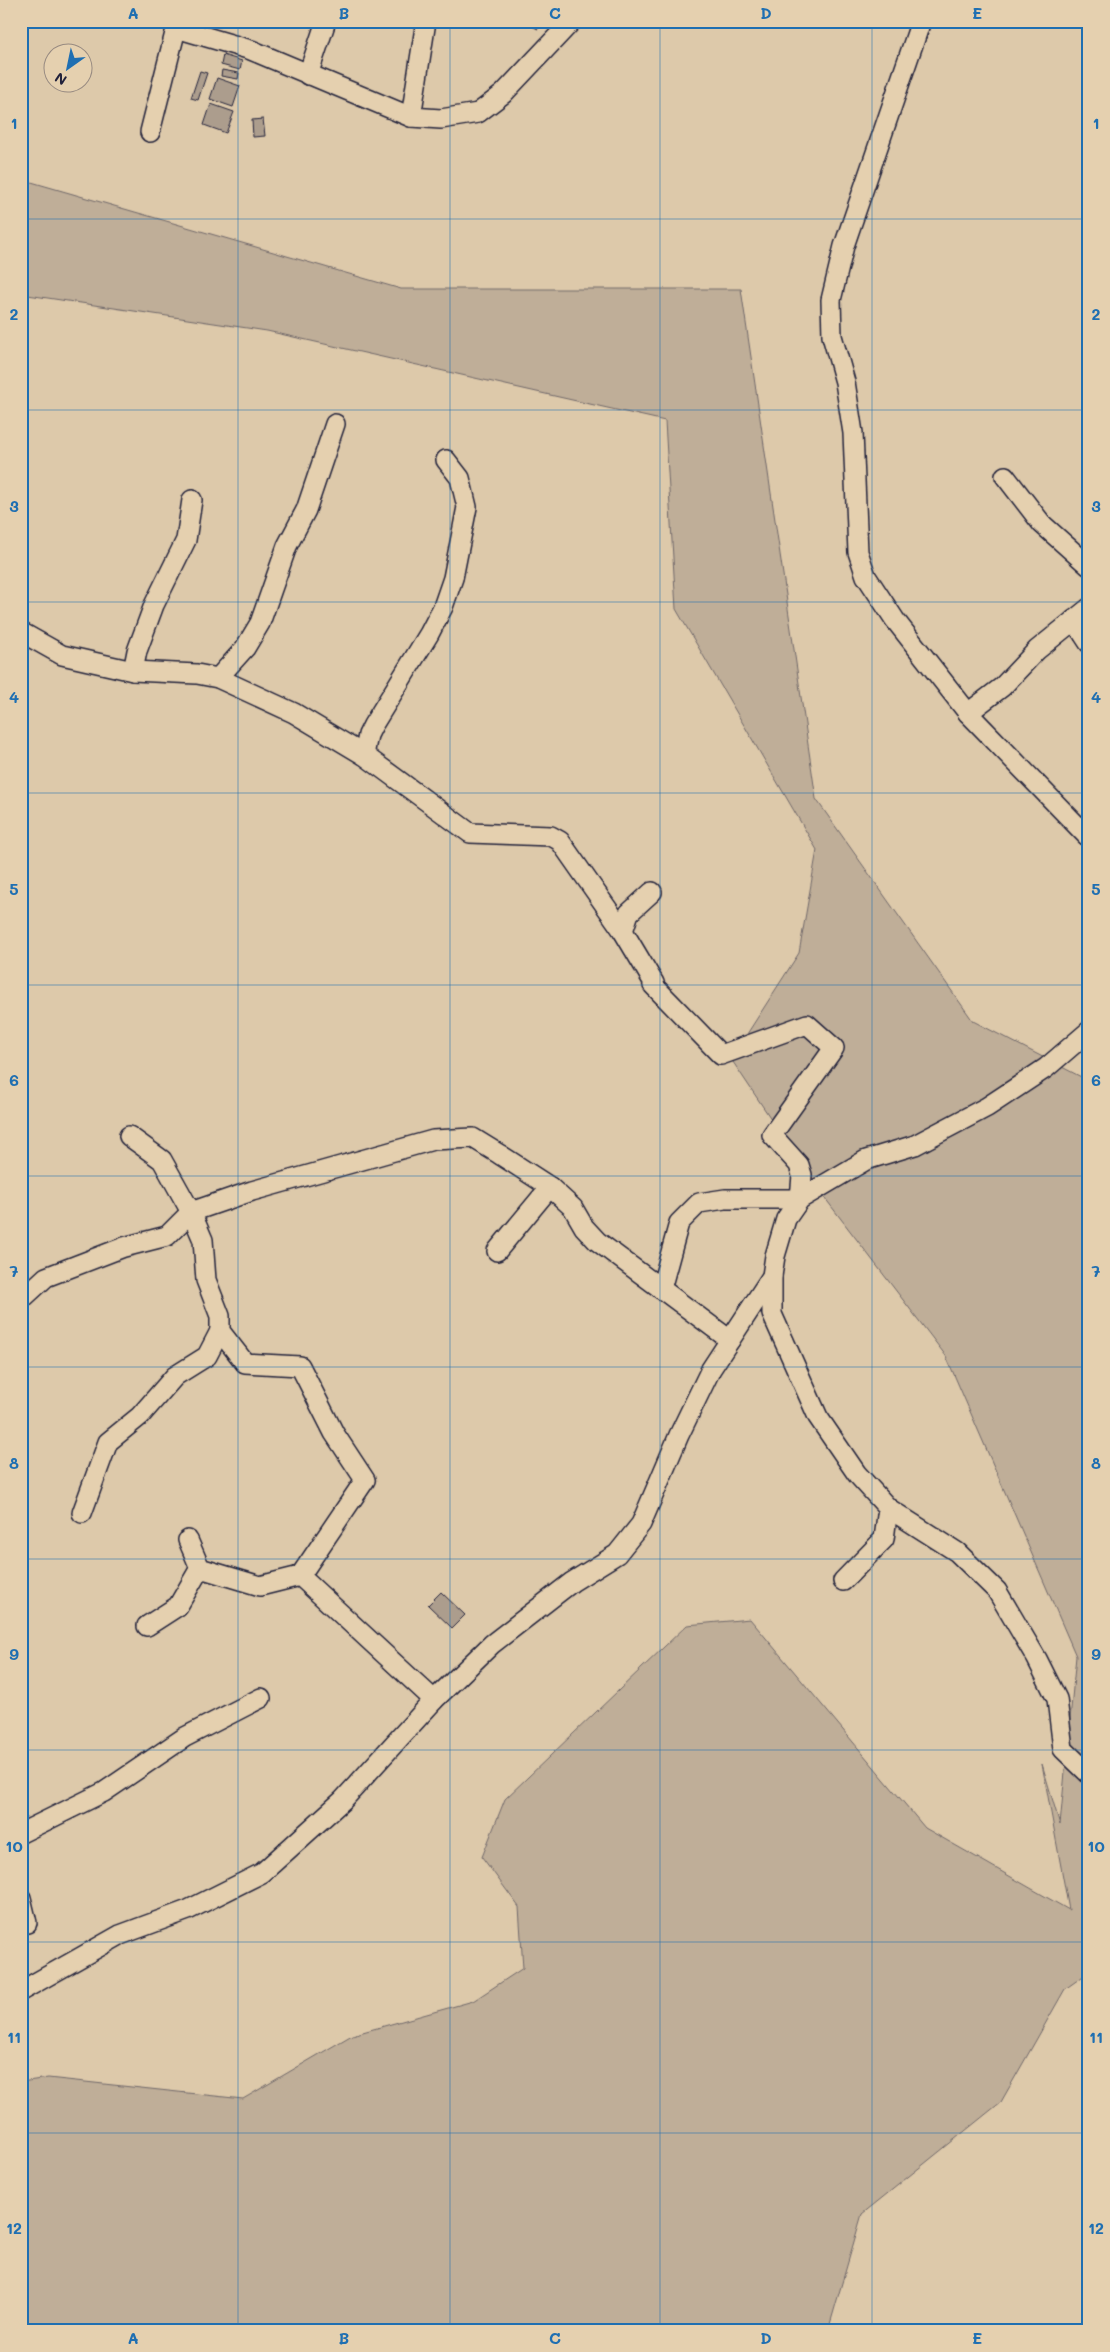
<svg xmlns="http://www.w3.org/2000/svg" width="1110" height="2352" viewBox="0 0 1110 2352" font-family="Mali,sans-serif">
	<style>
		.green { fill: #bfae98; stroke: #70686a }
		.building { fill: #ac9d8d; stroke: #22223b }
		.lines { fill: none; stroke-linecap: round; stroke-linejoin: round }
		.street-casing { stroke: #22223b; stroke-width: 22 }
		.street { stroke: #e5d0af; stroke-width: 19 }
		.grid { fill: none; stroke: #1f6fb2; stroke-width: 1; stroke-opacity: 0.55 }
		.neatline { fill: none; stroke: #1f6fb2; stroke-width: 2 }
		.grid-label { font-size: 16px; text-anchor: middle; font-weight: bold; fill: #1f6fb2 }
	</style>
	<rect width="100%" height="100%" fill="#ddc9aa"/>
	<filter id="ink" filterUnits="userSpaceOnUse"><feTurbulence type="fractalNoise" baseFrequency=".02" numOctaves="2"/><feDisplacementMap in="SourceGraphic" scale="10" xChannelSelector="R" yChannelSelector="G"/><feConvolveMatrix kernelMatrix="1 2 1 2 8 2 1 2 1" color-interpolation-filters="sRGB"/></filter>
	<g filter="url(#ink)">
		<path class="green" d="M 21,179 L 401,289 L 741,289 L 816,799 L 973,1021 L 1089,1081 L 1089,1972 L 1065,1989 L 1001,2102 L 862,2214 L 828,2331 L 21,2331 L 21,2082 L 48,2078 L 243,2099 L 352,2035 L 473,2001 L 523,1968 L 519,1907 L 482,1857 L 505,1799 L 687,1625 L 750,1619 L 925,1828 L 1069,1910 L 1042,1764 L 1060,1825 L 1076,1656 L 946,1356 L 818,1189 L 731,1059 L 799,953 L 817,850 L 676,609 L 665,421 L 267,331 L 21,294 Z"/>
		<g class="building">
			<path d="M 522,21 L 542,21 L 538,29 Z"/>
			<path d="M 223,55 L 242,61 L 240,70 L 221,65 Z"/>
			<path d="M 222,70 L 239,73 L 238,79 L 221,76 Z"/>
			<path d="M 200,71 L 207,73 L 198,100 L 191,98 Z"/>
			<path d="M 217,78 L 240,86 L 233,107 L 210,99 Z"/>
			<path d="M 211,104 L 234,112 L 226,133 L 204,125 Z"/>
			<path d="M 263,119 L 265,136 L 253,137 L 252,120 Z"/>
			<path d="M 441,1592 L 465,1615 L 452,1628 L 428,1605 Z"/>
		</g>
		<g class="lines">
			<defs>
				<g id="street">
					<path d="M 921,21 L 844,246 L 831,300 L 832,336 L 845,382 L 853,433 L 858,552 L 866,576 L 895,620 L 968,713 L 1089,838"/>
					<path d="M 176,28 L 251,50 L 411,117 L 441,119 L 478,113 L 503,94 L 572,21"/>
					<path d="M 308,75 L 326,21"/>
					<path d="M 411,117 L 426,21"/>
					<path d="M 150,132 L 178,21"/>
					<path d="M 1005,476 L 1042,524 L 1089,566"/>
					<path d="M 1074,620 L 1089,643"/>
					<path d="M 21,632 L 62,655 L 133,671 L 197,674 L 218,678 L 294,713 L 364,755 L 470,833 L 551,836 L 560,841 L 623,931 L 654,983 L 653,985 L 721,1055 L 807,1024 L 834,1048 L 772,1135 L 799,1165 L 802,1175 L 800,1199 L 725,1199 L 699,1203 L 679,1223 L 661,1289"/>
					<path d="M 133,671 L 137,651 L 154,605 L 186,540 L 192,500"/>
					<path d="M 218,678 L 245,648 L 260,623 L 287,546 L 306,510 L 335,424"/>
					<path d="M 968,713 L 1002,687 L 1037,650 L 1089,608"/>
					<path d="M 364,755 L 368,735 L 373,725 L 429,634 L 443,607 L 453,578 L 467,507 L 460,478 L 446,460"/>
					<path d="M 623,931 L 629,913 L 652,892"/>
					<path d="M 129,1136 L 162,1160 L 191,1212 L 203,1240 L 206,1280 L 220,1316 L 220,1331 L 245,1363 L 300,1366 L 334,1433 L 365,1480 L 300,1576"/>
					<path d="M 497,1251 L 550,1187"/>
					<path d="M 772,1276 L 772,1314 L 818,1417 L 857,1474 L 888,1508 L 957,1552 L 997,1591 L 1037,1659 L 1057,1699 L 1063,1749 L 1089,1774"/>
					<path d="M 21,1300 L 46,1277 L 124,1247 L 167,1236 L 191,1212 L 252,1191 L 433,1140 L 473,1138 L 499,1154 L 550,1187 L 573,1208 L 584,1227 L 597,1241 L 730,1340"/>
					<path d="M 82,1513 L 108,1442 L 140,1416 L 175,1376 L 207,1356 L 220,1331"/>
					<path d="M 188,1540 L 200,1568 L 260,1586 L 300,1576 L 434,1700"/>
					<path d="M 843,1581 L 884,1539 L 888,1508"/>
					<path d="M 147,1626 L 178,1606 L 200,1568"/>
					<path d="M 21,1833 L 104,1792 L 185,1737 L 261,1698"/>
					<path d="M 21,1898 L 27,1923"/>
					<path d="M 21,1991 L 120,1935 L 188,1910 L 262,1873 L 343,1800 L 434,1700 L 492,1644 L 572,1582 L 617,1554 L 641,1524 L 679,1435 L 711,1369 L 772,1276 L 775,1256 L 786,1219 L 800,1199 L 866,1160 L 915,1145 L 987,1107 L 1046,1068 L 1089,1031"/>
				</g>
			</defs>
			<use href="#street" class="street-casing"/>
			<use href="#street" class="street"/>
		</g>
	</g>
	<path class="grid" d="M 238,21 L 238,2331M 450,21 L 450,2331M 660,21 L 660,2331M 872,21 L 872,2331M 21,219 L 1089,219M 21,410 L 1089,410M 21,602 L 1089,602M 21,793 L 1089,793M 21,985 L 1089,985M 21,1176 L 1089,1176M 21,1367 L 1089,1367M 21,1559 L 1089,1559M 21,1750 L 1089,1750M 21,1942 L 1089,1942M 21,2133 L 1089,2133"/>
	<rect width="1110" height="2352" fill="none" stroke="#e5d0af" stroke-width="55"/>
	<g transform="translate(68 68) rotate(213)"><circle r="24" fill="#e5d0af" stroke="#978a81"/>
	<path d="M0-4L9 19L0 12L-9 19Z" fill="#1f6fb2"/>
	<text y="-8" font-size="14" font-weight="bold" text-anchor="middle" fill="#22223b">N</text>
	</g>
	<rect x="28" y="28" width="1054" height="2296" class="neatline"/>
	<g class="grid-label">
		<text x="133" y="19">A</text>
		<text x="344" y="19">B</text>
		<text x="555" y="19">C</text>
		<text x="766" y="19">D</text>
		<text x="977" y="19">E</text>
		<text x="14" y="129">1</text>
		<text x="1096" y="129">1</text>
		<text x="14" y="320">2</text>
		<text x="1096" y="320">2</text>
		<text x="14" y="512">3</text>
		<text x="1096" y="512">3</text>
		<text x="14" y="703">4</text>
		<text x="1096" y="703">4</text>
		<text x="14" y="895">5</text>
		<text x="1096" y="895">5</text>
		<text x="14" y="1086">6</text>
		<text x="1096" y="1086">6</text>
		<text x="14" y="1277">7</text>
		<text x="1096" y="1277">7</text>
		<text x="14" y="1469">8</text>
		<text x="1096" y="1469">8</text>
		<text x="14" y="1660">9</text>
		<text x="1096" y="1660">9</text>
		<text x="14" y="1852">10</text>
		<text x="1096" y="1852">10</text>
		<text x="14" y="2043">11</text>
		<text x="1096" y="2043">11</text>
		<text x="14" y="2234">12</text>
		<text x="1096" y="2234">12</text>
		<text x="133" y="2344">A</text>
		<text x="344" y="2344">B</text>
		<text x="555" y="2344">C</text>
		<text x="766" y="2344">D</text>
		<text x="977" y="2344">E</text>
	</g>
</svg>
